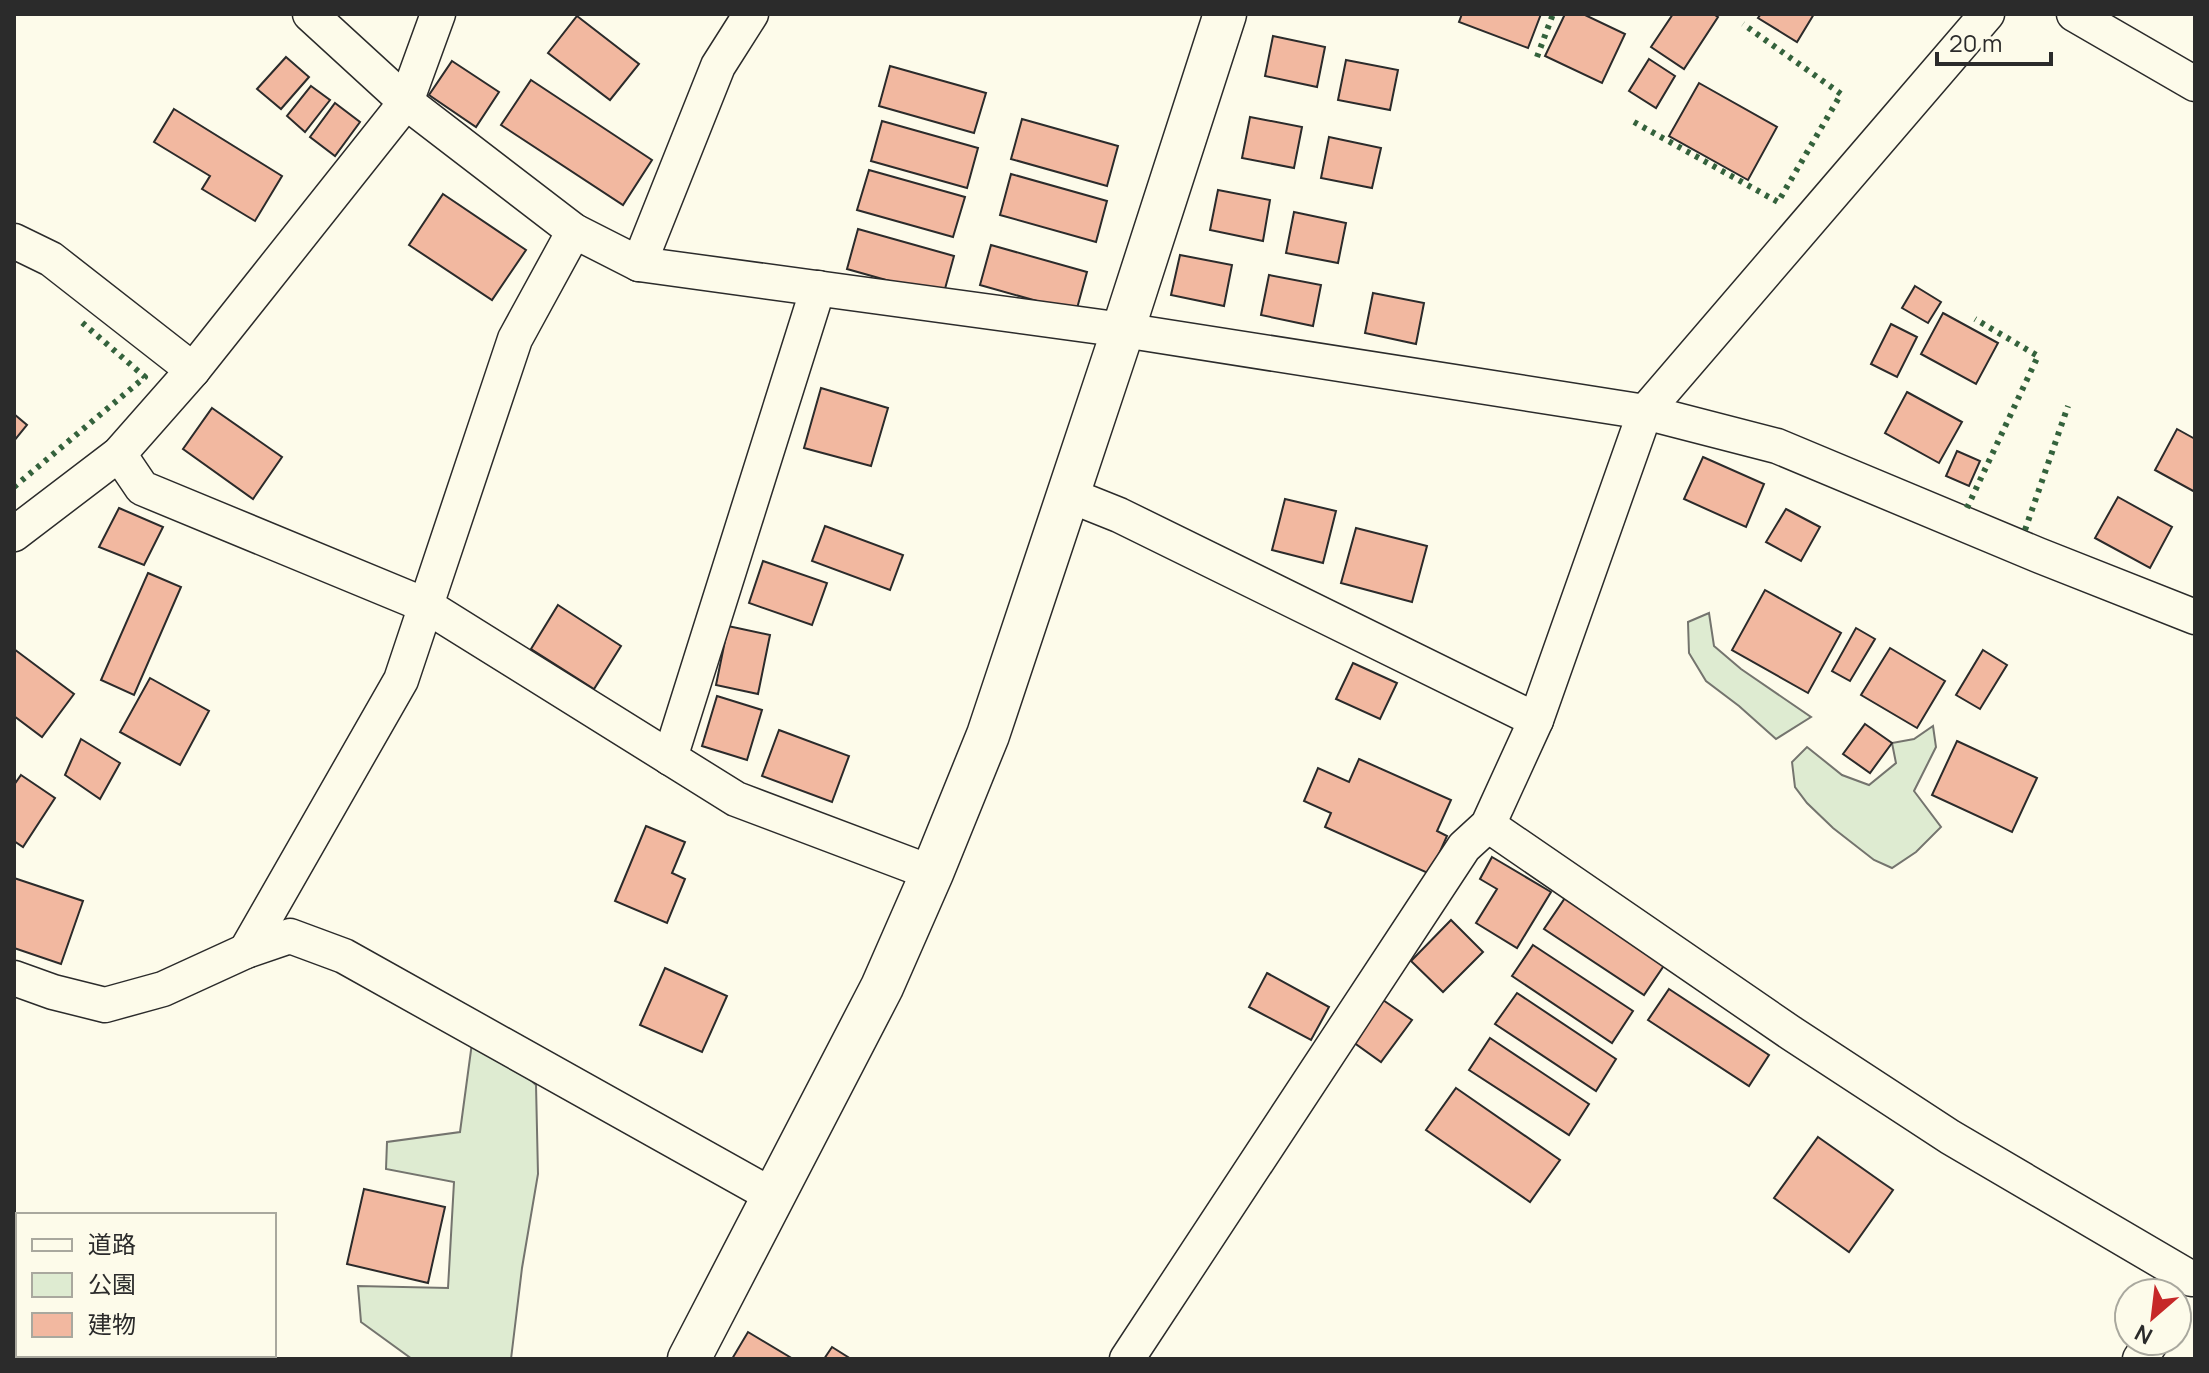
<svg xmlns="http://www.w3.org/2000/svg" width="2209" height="1373" viewBox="0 0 2209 1373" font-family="Manrope,'Noto Sans JP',sans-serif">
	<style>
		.green { fill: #deebd1; stroke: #74746e; stroke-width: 2 }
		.building { fill: #f2b8a0; stroke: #2b2b2b; stroke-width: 2 }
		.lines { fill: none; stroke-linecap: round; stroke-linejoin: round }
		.minor-casing { stroke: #2b2b2b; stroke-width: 37 }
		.tertiary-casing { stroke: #2b2b2b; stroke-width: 45 }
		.minor { stroke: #fdfbea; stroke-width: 34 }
		.tertiary { stroke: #fdfbea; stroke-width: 42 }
		.hedge { stroke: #34623c; stroke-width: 6; stroke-dasharray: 4 6; stroke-linecap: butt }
	</style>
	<rect width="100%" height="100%" fill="#fdfbea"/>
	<g class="green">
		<path d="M 1709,613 L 1714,646 L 1741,669 L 1811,717 L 1776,739 L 1739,706 L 1706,681 L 1689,653 L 1688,622 Z"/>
		<path d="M 1933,726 L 1936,747 L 1914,791 L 1941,827 L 1916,852 L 1892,868 L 1874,860 L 1833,828 L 1807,803 L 1795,787 L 1792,762 L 1807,747 L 1842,775 L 1869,785 L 1896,763 L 1892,743 L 1914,739 Z"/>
		<path d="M 474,1028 L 536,1085 L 538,1174 L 522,1268 L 511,1359 L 412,1359 L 361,1322 L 358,1286 L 448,1288 L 454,1182 L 386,1169 L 387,1142 L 460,1132 Z"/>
	</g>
	<g class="building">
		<path d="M 1462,14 L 1541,14 L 1528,48 L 1459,22 Z"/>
		<path d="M 1565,14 L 1583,14 L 1625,34 L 1602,83 L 1545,56 Z"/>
		<path d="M 1673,14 L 1713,14 L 1718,17 L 1684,69 L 1651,47 Z"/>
		<path d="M 1761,14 L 1814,14 L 1797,42 L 1758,18 Z"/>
		<path d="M 577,16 L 639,64 L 610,100 L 548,53 Z"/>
		<path d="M 1273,36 L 1325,47 L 1317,87 L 1265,76 Z"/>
		<path d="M 286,57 L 309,77 L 281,109 L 257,89 Z"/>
		<path d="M 1649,59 L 1675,76 L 1656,108 L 1629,91 Z"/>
		<path d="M 1346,60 L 1398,70 L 1390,110 L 1338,100 Z"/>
		<path d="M 452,61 L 499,92 L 476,127 L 429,95 Z"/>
		<path d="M 890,66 L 986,93 L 974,133 L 879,106 Z"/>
		<path d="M 531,80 L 652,160 L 623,205 L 501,125 Z"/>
		<path d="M 1699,83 L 1777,127 L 1748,180 L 1669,136 Z"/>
		<path d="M 311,86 L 330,100 L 305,132 L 287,116 Z"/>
		<path d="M 335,103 L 360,122 L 335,156 L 310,137 Z"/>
		<path d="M 174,109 L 282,176 L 255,221 L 202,189 L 210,176 L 154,142 Z"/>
		<path d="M 1250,117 L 1302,127 L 1294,168 L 1242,158 Z"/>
		<path d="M 1022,119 L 1118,146 L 1107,186 L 1011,159 Z"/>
		<path d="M 882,121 L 978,148 L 967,188 L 871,161 Z"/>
		<path d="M 1329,137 L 1381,148 L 1372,188 L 1321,178 Z"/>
		<path d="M 869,170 L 965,197 L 953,237 L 857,210 Z"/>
		<path d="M 1011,174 L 1107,201 L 1096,242 L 1000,215 Z"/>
		<path d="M 1218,190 L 1270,200 L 1263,241 L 1210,230 Z"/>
		<path d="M 443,194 L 526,250 L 492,300 L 409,245 Z"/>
		<path d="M 1294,212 L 1346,223 L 1338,263 L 1286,253 Z"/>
		<path d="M 858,229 L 954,256 L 943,296 L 847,269 Z"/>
		<path d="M 991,245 L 1087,272 L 1076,312 L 980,285 Z"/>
		<path d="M 1180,255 L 1232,265 L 1224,306 L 1171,295 Z"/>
		<path d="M 1269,275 L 1321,285 L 1313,326 L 1261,315 Z"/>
		<path d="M 1915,286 L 1941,302 L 1928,323 L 1902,308 Z"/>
		<path d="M 1373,293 L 1424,303 L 1416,344 L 1365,333 Z"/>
		<path d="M 1943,313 L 1998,343 L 1976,384 L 1921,354 Z"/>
		<path d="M 1891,324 L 1917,337 L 1897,377 L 1871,364 Z"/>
		<path d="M 821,388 L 888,408 L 871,466 L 804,448 Z"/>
		<path d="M 1907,392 L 1962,422 L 1939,463 L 1885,433 Z"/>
		<path d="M 212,408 L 282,457 L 253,499 L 183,449 Z"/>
		<path d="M 14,414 L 27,425 L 14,441 Z"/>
		<path d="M 2177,429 L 2195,439 L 2195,492 L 2155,470 Z"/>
		<path d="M 1957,451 L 1980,461 L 1969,486 L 1946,476 Z"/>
		<path d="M 1703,457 L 1764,484 L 1746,527 L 1684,499 Z"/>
		<path d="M 2118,497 L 2172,527 L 2150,568 L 2095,538 Z"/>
		<path d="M 1285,499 L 1336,511 L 1323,563 L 1272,550 Z"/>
		<path d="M 119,508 L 163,527 L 144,565 L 99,547 Z"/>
		<path d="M 1786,509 L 1820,527 L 1801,561 L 1766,542 Z"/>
		<path d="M 825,526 L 903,555 L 890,590 L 812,561 Z"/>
		<path d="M 1356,528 L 1427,546 L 1412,602 L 1341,583 Z"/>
		<path d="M 763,561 L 827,583 L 812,625 L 749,603 Z"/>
		<path d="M 148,573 L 181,587 L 134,695 L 101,680 Z"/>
		<path d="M 1765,590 L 1841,633 L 1808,693 L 1732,650 Z"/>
		<path d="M 558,605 L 621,646 L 594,689 L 531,649 Z"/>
		<path d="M 728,626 L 770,635 L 758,694 L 716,685 Z"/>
		<path d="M 1856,628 L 1875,639 L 1850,681 L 1832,671 Z"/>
		<path d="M 1890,648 L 1945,681 L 1917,728 L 1861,695 Z"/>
		<path d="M 14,649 L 74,694 L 42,737 L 14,716 Z"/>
		<path d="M 1983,650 L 2007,665 L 1980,709 L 1956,695 Z"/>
		<path d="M 1353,663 L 1397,683 L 1380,719 L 1336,699 Z"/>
		<path d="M 150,678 L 209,711 L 180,765 L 120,732 Z"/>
		<path d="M 717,696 L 762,710 L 747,760 L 702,746 Z"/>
		<path d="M 1865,724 L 1892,743 L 1870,773 L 1843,754 Z"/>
		<path d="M 779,730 L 849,756 L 832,802 L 762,776 Z"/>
		<path d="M 81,739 L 120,763 L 100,799 L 65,775 Z"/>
		<path d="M 1957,741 L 2037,778 L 2012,832 L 1932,795 Z"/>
		<path d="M 1359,759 L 1451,800 L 1437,831 L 1447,836 L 1430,874 L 1325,827 L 1331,813 L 1304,801 L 1318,768 L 1349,782 Z"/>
		<path d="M 21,775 L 55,798 L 23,847 L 14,841 L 14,785 Z"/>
		<path d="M 646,826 L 685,842 L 672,873 L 685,879 L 667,923 L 615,901 Z"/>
		<path d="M 1492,857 L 1551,892 L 1517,948 L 1476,923 L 1497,889 L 1480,879 Z"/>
		<path d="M 14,878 L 83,901 L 61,964 L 14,948 Z"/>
		<path d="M 1565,898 L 1665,964 L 1644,995 L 1544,929 Z"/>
		<path d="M 1451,920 L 1483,952 L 1443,992 L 1411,961 Z"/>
		<path d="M 1533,945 L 1633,1011 L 1612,1043 L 1512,976 Z"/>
		<path d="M 665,968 L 727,996 L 702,1052 L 640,1025 Z"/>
		<path d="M 1267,973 L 1329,1007 L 1311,1040 L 1249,1007 Z"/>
		<path d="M 1669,989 L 1769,1055 L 1749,1086 L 1648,1020 Z"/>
		<path d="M 1517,993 L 1616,1059 L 1596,1091 L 1495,1024 Z"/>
		<path d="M 1383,1000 L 1412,1020 L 1381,1062 L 1353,1042 Z"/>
		<path d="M 1490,1038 L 1589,1104 L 1569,1135 L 1469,1070 Z"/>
		<path d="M 1456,1088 L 1560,1160 L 1530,1202 L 1426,1130 Z"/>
		<path d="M 1818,1137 L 1893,1190 L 1849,1252 L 1774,1198 Z"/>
		<path d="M 364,1189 L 445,1207 L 428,1283 L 347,1264 Z"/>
		<path d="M 748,1332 L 793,1359 L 732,1359 Z"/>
		<path d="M 832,1347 L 851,1359 L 824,1359 Z"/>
		<rect x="102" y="1355" width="46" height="4"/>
	</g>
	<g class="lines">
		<defs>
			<g id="minor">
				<path d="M 310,14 L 406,102 L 574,231 L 639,264 L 1123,330 L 1645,412 L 1777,446 L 2038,555 L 2195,617"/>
				<path d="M 2074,14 L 2195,84"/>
				<path d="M 14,241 L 51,259 L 193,370"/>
				<path d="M 639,264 L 718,66 L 751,14"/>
				<path d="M 119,454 L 142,488 L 425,605 L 736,799 L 932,873"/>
				<path d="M 1069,495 L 1119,515 L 1536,720"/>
				<path d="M 14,534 L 119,454 L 193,370 L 406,102 L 438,14"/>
				<path d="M 670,758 L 818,288"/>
				<path d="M 1488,825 L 1791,1033 L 1950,1137 L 2192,1279"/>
				<path d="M 246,951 L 401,680 L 515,339 L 574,231"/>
				<path d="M 14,978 L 53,992 L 105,1005 L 163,989 L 246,951 L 290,936 L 344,956 L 773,1196"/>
				<path d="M 1127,1359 L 1464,847 L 1488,825 L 1536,720 L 1645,412 L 1987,14"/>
				<path d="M 2140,1359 L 2152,1341"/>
			</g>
			<path id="tertiary" d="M 689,1359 L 882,987 L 932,873 L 988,735 L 1123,330 L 1225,14"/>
		</defs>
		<use href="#minor" class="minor-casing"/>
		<use href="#tertiary" class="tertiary-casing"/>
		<use href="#minor" class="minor"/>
		<use href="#tertiary" class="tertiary"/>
		<g class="hedge">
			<path d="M 1537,57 L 1553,14"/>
			<path d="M 1634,122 L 1778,202 L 1841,94 L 1743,24"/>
			<path d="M 14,487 L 145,377 L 78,319"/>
			<path d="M 1967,508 L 2038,356 L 1975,319"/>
			<path d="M 2025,530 L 2068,406"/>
		</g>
	</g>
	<rect width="2209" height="1373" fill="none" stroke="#2b2b2b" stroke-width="32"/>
	<rect x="16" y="1213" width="260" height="144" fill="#fdfbea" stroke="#a9a89e" stroke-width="2"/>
	<rect x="32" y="1239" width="40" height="12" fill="#fdfbea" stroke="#a9a89e" stroke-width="2"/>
	<text x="88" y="1253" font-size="24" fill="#2b2b2b">道路</text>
	<rect x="32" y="1273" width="40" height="24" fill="#deebd1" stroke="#a9a89e" stroke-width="2"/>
	<text x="88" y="1293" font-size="24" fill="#2b2b2b">公園</text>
	<rect x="32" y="1313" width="40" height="24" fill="#f2b8a0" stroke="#a9a89e" stroke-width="2"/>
	<text x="88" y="1333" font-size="24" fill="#2b2b2b">建物</text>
	<g transform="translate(2153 1317) rotate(208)"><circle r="38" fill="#fdfbea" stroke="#a9a89e" stroke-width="2"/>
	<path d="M0-6L14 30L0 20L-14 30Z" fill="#c62828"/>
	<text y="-12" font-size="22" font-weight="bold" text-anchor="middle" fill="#2b2b2b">N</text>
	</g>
	<path d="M1937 52v12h114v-12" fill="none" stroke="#2b2b2b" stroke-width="4"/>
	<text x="1949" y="52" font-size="24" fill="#2b2b2b" stroke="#fdfbea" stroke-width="6" paint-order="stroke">20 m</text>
</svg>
